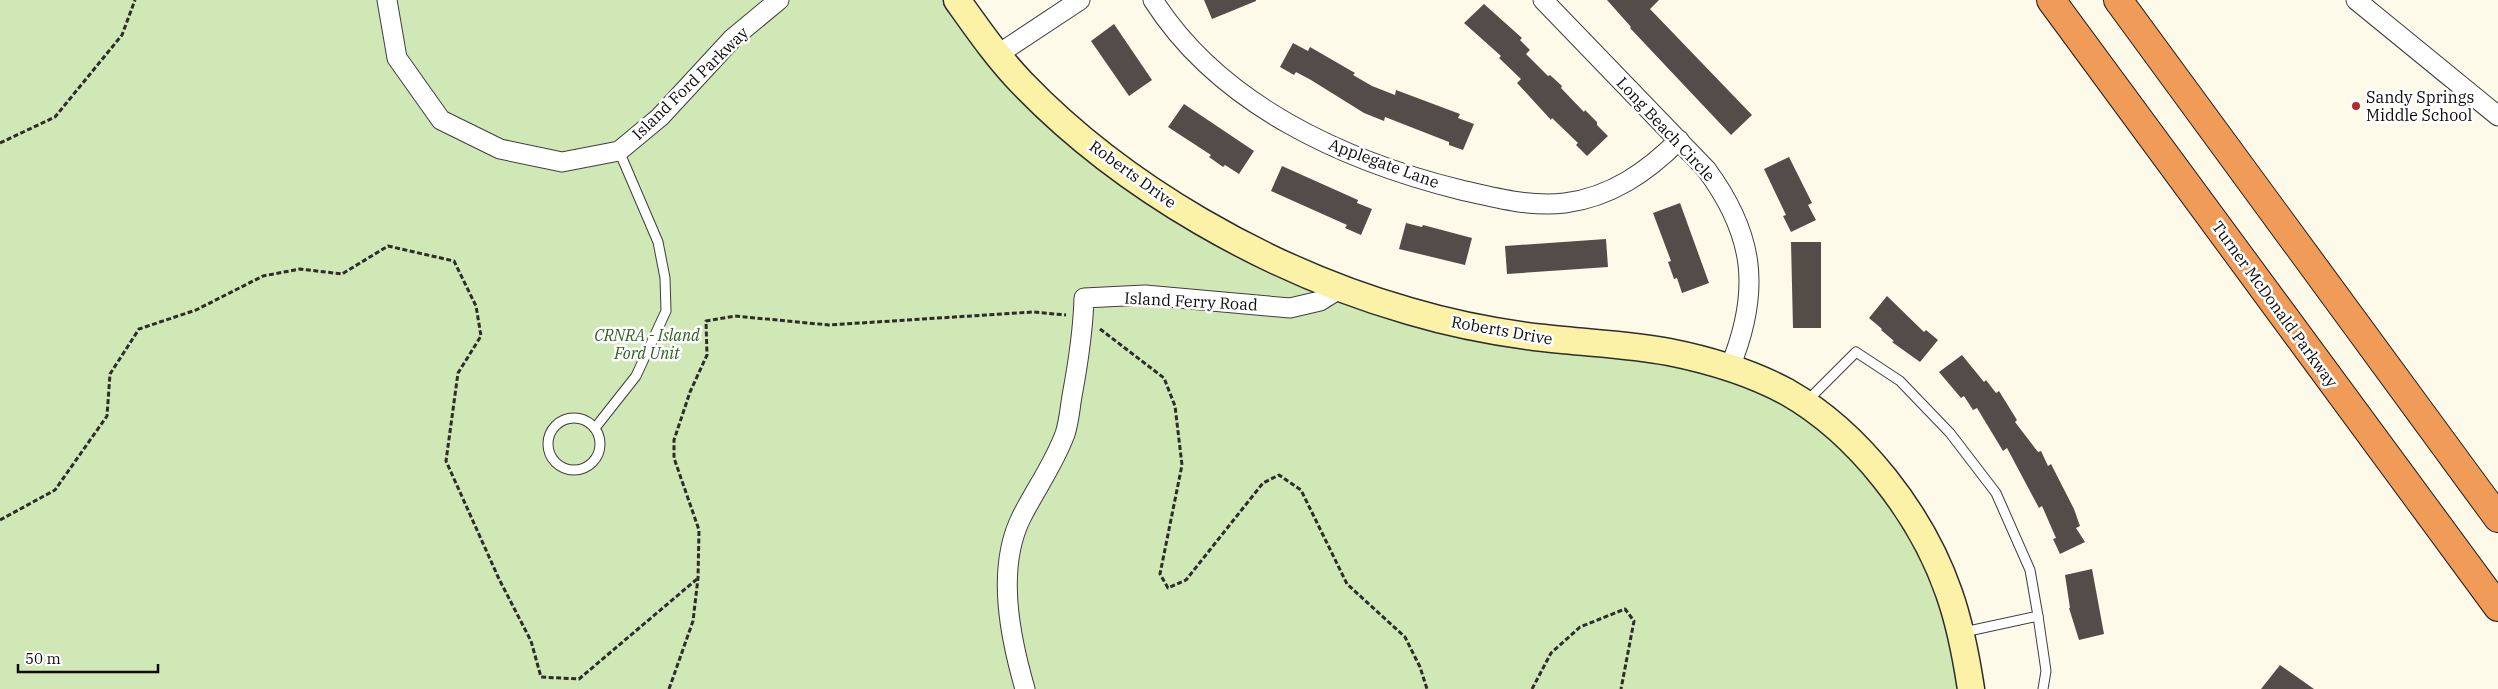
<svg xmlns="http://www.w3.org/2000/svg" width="2498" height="689" viewBox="0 0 2498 689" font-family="'IBM Plex Serif',serif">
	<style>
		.green { fill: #d0e7b6 }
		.building { fill: #544c48 }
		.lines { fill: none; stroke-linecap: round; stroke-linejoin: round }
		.lane-casing { stroke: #3e3e3e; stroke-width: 11 }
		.street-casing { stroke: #3e3e3e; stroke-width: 21 }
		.secondary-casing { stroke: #2d2d2d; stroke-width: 29 }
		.highway-casing { stroke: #1c1c1c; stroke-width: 30 }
		.path { stroke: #2d2d2d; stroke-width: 3; stroke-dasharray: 5 2.5; stroke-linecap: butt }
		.lane { stroke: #fff; stroke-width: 9 }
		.street { stroke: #fff; stroke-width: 19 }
		.secondary { stroke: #fcf2a7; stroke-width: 26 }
		.highway { stroke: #f09b57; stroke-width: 28 }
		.poi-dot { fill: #b62831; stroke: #fff; stroke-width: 2 }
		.labels { text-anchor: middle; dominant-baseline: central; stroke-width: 5; stroke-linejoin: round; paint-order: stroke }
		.street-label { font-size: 16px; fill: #0b0b0b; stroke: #fff }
		.poi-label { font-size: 16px; fill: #0b0b0b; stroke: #fff; text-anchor: start }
		.park-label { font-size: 16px; font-style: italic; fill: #2d601e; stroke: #fff }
	</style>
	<rect width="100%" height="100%" fill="#fefaea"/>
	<path class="green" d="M 0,0 L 953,0 L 1070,125 L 1232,239 L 1382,304 L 1748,373 L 1861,454 L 1935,550 L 1974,689 L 0,689 Z"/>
	<g class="building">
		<path d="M 1204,0 L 1256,0 L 1256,1 L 1212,19 Z"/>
		<path d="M 1607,0 L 1659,0 L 1650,9 L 1752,115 L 1731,135 L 1630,28 L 1631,27 Z"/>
		<path d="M 1484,4 L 1522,38 L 1520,40 L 1530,50 L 1526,54 L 1548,76 L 1550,75 L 1562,86 L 1561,88 L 1584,112 L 1585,110 L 1597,122 L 1597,125 L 1608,136 L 1587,156 L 1576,145 L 1578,143 L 1552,118 L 1551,120 L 1517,83 L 1521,79 L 1499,58 L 1501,56 L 1464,23 Z"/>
		<path d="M 1114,24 L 1152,80 L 1129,96 L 1091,41 Z"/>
		<path d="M 1293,43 L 1308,51 L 1310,47 L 1355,73 L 1353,75 L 1372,86 L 1395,95 L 1396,90 L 1460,114 L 1458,118 L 1474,124 L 1463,150 L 1449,145 L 1449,142 L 1385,117 L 1384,121 L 1364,113 L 1311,80 L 1296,72 L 1294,75 L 1280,67 Z"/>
		<path d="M 1184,104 L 1254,151 L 1239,174 L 1225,165 L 1223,167 L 1209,157 L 1211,155 L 1168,127 Z"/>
		<path d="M 1789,157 L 1812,203 L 1808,205 L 1816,220 L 1791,232 L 1783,216 L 1786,215 L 1764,169 Z"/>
		<path d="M 1282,166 L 1358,200 L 1357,203 L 1372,209 L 1361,235 L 1345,228 L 1347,225 L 1271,191 Z"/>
		<path d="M 1680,203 L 1709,283 L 1682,293 L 1677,278 L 1674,279 L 1668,262 L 1671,261 L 1653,213 Z"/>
		<path d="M 1406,223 L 1422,227 L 1423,225 L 1472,238 L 1465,265 L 1399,249 Z"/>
		<path d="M 1606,239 L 1608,267 L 1507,274 L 1505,246 Z"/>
		<path d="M 1791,242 L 1821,242 L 1821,328 L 1793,328 Z"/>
		<path d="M 1887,296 L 1924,332 L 1926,330 L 1938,340 L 1920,362 L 1892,342 L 1894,341 L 1881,330 L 1882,329 L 1869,318 Z"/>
		<path d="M 1962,355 L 1984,382 L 1986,380 L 1996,393 L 1999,391 L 2017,420 L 2015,422 L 2038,452 L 2041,451 L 2048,466 L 2051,464 L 2074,509 L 2080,526 L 2076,528 L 2085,542 L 2060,554 L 2053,539 L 2056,538 L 2042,506 L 2039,508 L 2007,448 L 2003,451 L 1977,408 L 1973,410 L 1964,396 L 1961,398 L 1939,372 Z"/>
		<path d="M 2092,569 L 2104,634 L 2079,640 L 2069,608 L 2070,608 L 2065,575 Z"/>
		<path d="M 2280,665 L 2314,689 L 2261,689 Z"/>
	</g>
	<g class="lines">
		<defs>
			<g id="lane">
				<path d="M 1807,401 L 1856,352 L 1900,381 L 1950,433 L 1996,493 L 2030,570 L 2038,616 L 1964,632"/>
				<circle cx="574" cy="444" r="26"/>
				<path d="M 595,428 L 636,376 L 666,311 L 665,278 L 658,242 L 619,151"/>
				<path d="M 2038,616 L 2046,671 L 2043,689"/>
			</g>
			<g id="street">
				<path d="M 387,0 L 397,58 L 441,120 L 500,149 L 562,162 L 619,151 L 660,117 L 733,38 L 779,0"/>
				<path d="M 1153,0 C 1220,105 1344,161 1461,190 C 1496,198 1529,207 1565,203 C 1611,197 1647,172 1679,140"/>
				<path d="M 1543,0 L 1706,169 C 1755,235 1761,291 1730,367"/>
				<path d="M 2356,0 L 2498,116"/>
				<path d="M 997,55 L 1080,0"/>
				<path d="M 1025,689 C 1010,637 996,569 1021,518 C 1035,490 1054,464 1065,434 C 1069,422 1070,408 1072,396 C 1078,364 1083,332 1084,298 L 1145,295 L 1290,308 L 1320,301 L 1339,289"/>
			</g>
			<path id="secondary" d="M 957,0 C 977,28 997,57 1022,83 C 1123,188 1269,271 1409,311 C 1453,324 1499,333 1544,338 C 1585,343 1628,344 1669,352 C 1709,360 1750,372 1787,392 C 1859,433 1922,515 1949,593 C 1960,624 1966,656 1971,689"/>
			<g id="highway">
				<path d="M 2051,0 L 2498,607"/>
				<path d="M 2118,0 L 2498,518"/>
			</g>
		</defs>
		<use href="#lane" class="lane-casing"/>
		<use href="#street" class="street-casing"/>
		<use href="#secondary" class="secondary-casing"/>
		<use href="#highway" class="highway-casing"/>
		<g class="path">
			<path d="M 0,143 L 55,117 L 122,35 L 135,0"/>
			<path d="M 1100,329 L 1164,378 L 1175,406 L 1182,465 L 1160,574 L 1168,588 L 1186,580 L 1263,483 L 1279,475 L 1301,490 L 1347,584 L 1405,637 L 1420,667 L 1427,689"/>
			<path d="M 0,520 L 55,490 L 107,416 L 110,374 L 139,329 L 196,310 L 263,276 L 300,269 L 342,274 L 388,246 L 454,261 L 476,306 L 481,336 L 458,373 L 446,461 L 499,579 L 531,641 L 541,677 L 579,679 L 697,579"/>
			<path d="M 669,689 L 693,621 L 698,578 L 699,530 L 674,458 L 674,440 L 690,392 L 707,355 L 706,321 L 735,316 L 829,325 L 1033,312 L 1066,315"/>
			<path d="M 1532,689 L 1551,653 L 1580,627 L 1625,609 L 1634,621 L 1621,689"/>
		</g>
		<use href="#lane" class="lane"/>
		<use href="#street" class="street"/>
		<use href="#secondary" class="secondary"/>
		<use href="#highway" class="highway"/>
	</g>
	<circle class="poi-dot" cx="2356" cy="106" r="5"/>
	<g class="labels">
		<g class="street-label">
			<text transform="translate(690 83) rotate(-44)">Island Ford Parkway</text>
			<text transform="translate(1666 129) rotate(47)">Long Beach Circle</text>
			<text transform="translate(1384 163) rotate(20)">Applegate Lane</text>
			<text transform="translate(1133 174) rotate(36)">Roberts Drive</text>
			<text transform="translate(1191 301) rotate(3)">Island Ferry Road</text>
			<text transform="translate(2275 304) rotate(54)">Turner McDonald Parkway</text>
			<text transform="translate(1502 330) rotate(10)">Roberts Drive</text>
		</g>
		<g class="poi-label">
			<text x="2366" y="97">Sandy Springs<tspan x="2366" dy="18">Middle School</tspan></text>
		</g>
		<g class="park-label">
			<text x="647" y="335">CRNRA - Island<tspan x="647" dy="18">Ford Unit</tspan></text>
		</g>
	</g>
	<path d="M18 664v8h140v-8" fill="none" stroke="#0b0b0b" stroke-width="2.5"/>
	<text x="25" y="664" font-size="15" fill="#0b0b0b" stroke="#ffffff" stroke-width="4" paint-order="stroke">50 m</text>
</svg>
